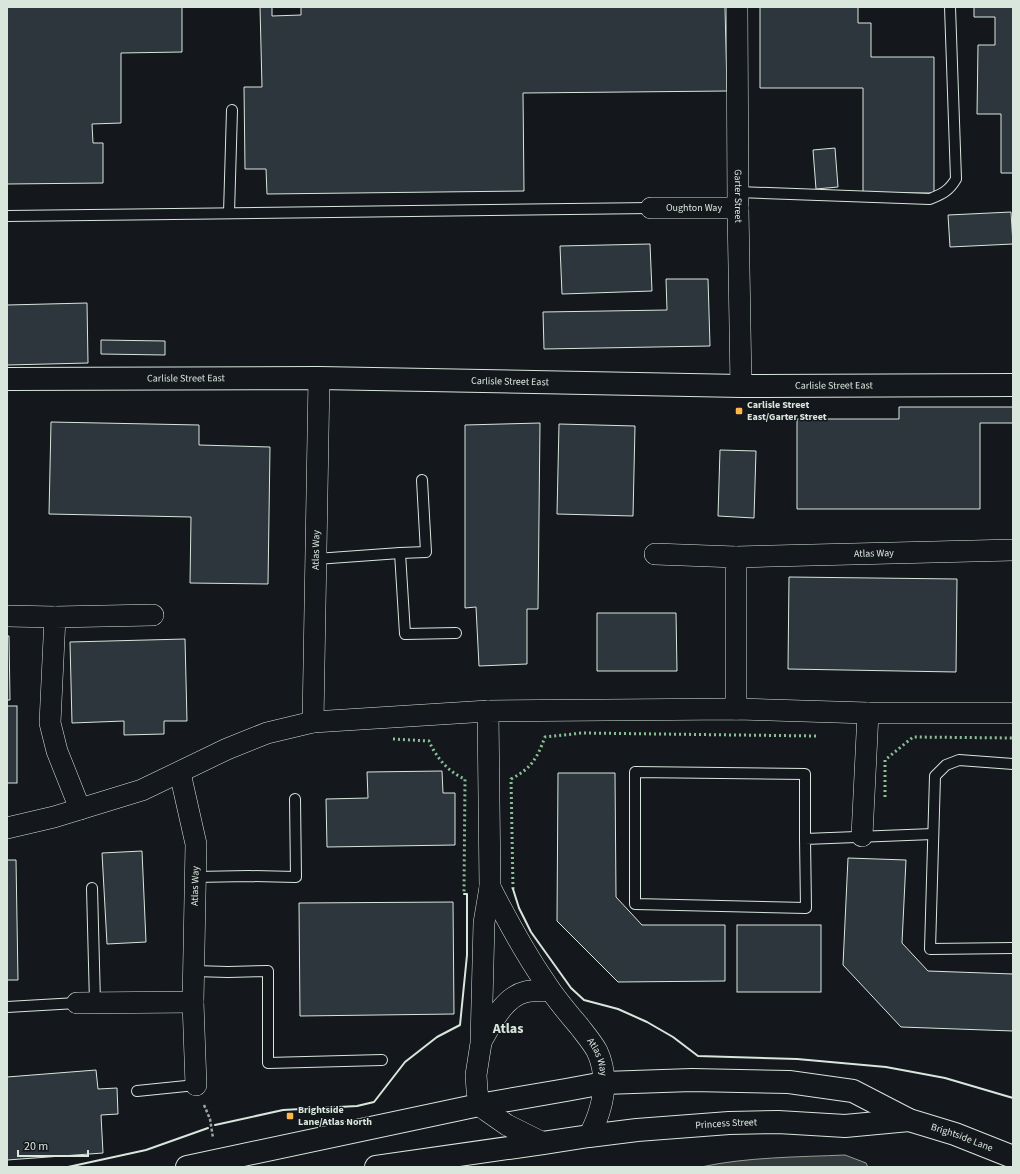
<svg xmlns="http://www.w3.org/2000/svg" width="1020" height="1174" viewBox="0 0 1020 1174" font-family="'Source Sans 3',sans-serif">
	<style>
		.water { fill: #363b3e; stroke: #939e99 }
		.building { fill: #2c363c; stroke: #d8e6dc }
		.lines { fill: none; stroke-linecap: round; stroke-linejoin: round }
		.service-casing { stroke: #d8e6dc; stroke-width: 12 }
		.minor-casing { stroke: #d8e6dc; stroke-width: 22 }
		.secondary-casing { stroke: #d8e6dc; stroke-width: 24 }
		.primary-casing { stroke: #d8e6dc; stroke-width: 24 }
		.path { stroke: #9da8a2; stroke-width: 2.5; stroke-dasharray: 3 2; stroke-linecap: butt }
		.service { stroke: #14181c; stroke-width: 10 }
		.minor { stroke: #14181c; stroke-width: 21 }
		.secondary { stroke: #14181c; stroke-width: 22 }
		.primary { stroke: #14181c; stroke-width: 22 }
		.hedge { stroke: #8ac095; stroke-width: 3; stroke-dasharray: 2 3; stroke-linecap: butt }
		.wall { stroke: #d8e6dc; stroke-width: 2 }
		.poi-dot { fill: #ffb74d; stroke: #14181c; stroke-width: 1.5 }
		.labels { text-anchor: middle; dominant-baseline: central; stroke-width: 3; stroke-linejoin: round; paint-order: stroke }
		.street-label { font-size: 10px; fill: #d8e6dc; stroke: #14181c }
		.poi-label { font-size: 10px; font-weight: bold; fill: #d8e6dc; stroke: #14181c; text-anchor: start }
		.district-label { font-size: 14px; font-weight: bold; fill: #d8e6dc; stroke: #14181c }
	</style>
	<rect width="100%" height="100%" fill="#14181c"/>
	<path class="water" d="M 845,1155 L 866,1163 L 868,1167 L 701,1167 C 746,1157 799,1157 845,1155 Z"/>
	<g class="building">
		<path d="M 7,7 L 182,7 L 182,52 L 121,53 L 121,123 L 92,124 L 93,143 L 103,143 L 103,183 L 7,184 Z"/>
		<path d="M 260,7 L 272,7 L 272,16 L 301,15 L 301,7 L 725,7 L 727,91 L 523,93 L 524,191 L 267,194 L 266,169 L 245,169 L 244,87 L 262,87 Z"/>
		<path d="M 760,7 L 858,7 L 858,23 L 871,23 L 871,57 L 934,57 L 934,193 L 863,193 L 863,88 L 760,88 Z"/>
		<path d="M 974,7 L 1013,7 L 1013,173 L 1001,173 L 1001,114 L 977,114 L 978,45 L 995,45 L 995,17 L 974,17 Z"/>
		<path d="M 835,148 L 838,187 L 816,189 L 813,150 Z"/>
		<path d="M 1011,212 L 1013,244 L 950,247 L 948,215 Z"/>
		<path d="M 650,244 L 652,291 L 562,294 L 560,246 Z"/>
		<path d="M 666,279 L 708,279 L 710,346 L 544,349 L 543,312 L 667,310 Z"/>
		<path d="M 87,303 L 88,363 L 7,365 L 7,305 Z"/>
		<path d="M 101,340 L 165,341 L 165,355 L 101,354 Z"/>
		<path d="M 899,407 L 1013,407 L 1013,423 L 980,423 L 980,509 L 797,509 L 797,419 L 899,419 Z"/>
		<path d="M 51,422 L 199,425 L 199,445 L 270,447 L 268,584 L 190,583 L 191,517 L 49,514 Z"/>
		<path d="M 540,423 L 538,609 L 527,609 L 527,664 L 479,666 L 476,607 L 465,608 L 465,425 Z"/>
		<path d="M 559,424 L 635,426 L 633,516 L 557,514 Z"/>
		<path d="M 720,450 L 756,451 L 754,518 L 718,516 Z"/>
		<path d="M 789,577 L 957,579 L 956,672 L 788,669 Z"/>
		<path d="M 597,613 L 676,613 L 677,671 L 597,671 Z"/>
		<path d="M 7,636 L 9,636 L 10,700 L 7,700 Z"/>
		<path d="M 185,639 L 187,721 L 164,721 L 164,734 L 124,735 L 124,721 L 72,723 L 70,642 Z"/>
		<rect x="7" y="706" width="10" height="77"/>
		<path d="M 442,771 L 443,793 L 455,793 L 455,845 L 327,847 L 326,799 L 368,798 L 367,772 Z"/>
		<path d="M 558,773 L 615,773 L 616,897 L 642,925 L 725,925 L 725,981 L 618,982 L 557,921 Z"/>
		<path d="M 142,851 L 146,942 L 107,944 L 102,853 Z"/>
		<path d="M 848,858 L 906,860 L 902,943 L 928,971 L 1013,974 L 1013,1031 L 901,1027 L 843,965 Z"/>
		<path d="M 7,860 L 16,860 L 18,980 L 7,980 Z"/>
		<path d="M 453,902 L 454,1014 L 300,1016 L 299,903 Z"/>
		<rect x="737" y="925" width="84" height="67"/>
		<path d="M 96,1070 L 98,1089 L 117,1088 L 118,1114 L 101,1115 L 103,1153 L 7,1160 L 7,1077 Z"/>
	</g>
	<g class="lines">
		<defs>
			<g id="service">
				<path d="M 738,192 L 930,199 C 942,194 949,191 956,179 L 950,7"/>
				<path d="M 229,213 L 232,110"/>
				<path d="M 7,216 L 651,208"/>
				<path d="M 400,553 L 426,552 L 422,480"/>
				<path d="M 316,559 L 400,553 L 405,634 L 456,633"/>
				<path d="M 1013,764 L 959,760 L 946,765 L 935,776 L 930,949 L 1013,948"/>
				<path d="M 805,839 L 805,774 L 635,772 L 635,904 L 806,908 L 805,839 L 933,834"/>
				<path d="M 195,877 L 249,876 L 296,877 L 295,799"/>
				<path d="M 92,888 L 95,1003"/>
				<path d="M 194,971 L 228,972 L 268,971 L 268,1063 L 382,1060"/>
				<path d="M 7,1007 L 77,1003"/>
				<path d="M 137,1091 L 196,1085"/>
			</g>
			<g id="minor">
				<path id="s1" d="M 737,7 L 738,208 L 741,386"/>
				<path id="s2" d="M 651,208 L 738,208"/>
				<path d="M 655,554 L 736,557 L 736,709"/>
				<path id="s3" d="M 736,557 L 1013,550"/>
				<path d="M 7,616 L 55,617"/>
				<path id="s4" d="M 313,722 L 319,378"/>
				<path d="M 80,809 L 57,751 L 50,723 L 55,617 L 153,615"/>
				<path d="M 7,828 L 54,817 L 142,790 L 227,749 L 267,733 L 313,722 L 488,711"/>
				<path d="M 862,836 L 868,713"/>
				<path id="s5" d="M 490,887 C 507,920 524,952 545,982 C 555,998 567,1012 579,1026 C 585,1034 592,1042 597,1051 C 610,1079 603,1109 589,1136"/>
				<path d="M 193,1002 L 196,1085"/>
				<path id="s6" d="M 77,1003 L 193,1002 L 196,844 L 180,773"/>
				<path d="M 482,1040 C 492,1023 504,997 525,992 C 533,990 542,991 550,990"/>
				<path d="M 543,1143 L 507,1125 L 487,1111 L 479,1105 L 477,1090 L 476,1075 L 481,1043 L 484,923 L 490,887 L 488,711 L 736,709 L 868,713 L 1013,713"/>
			</g>
			<g id="secondary">
				<path id="s7" d="M 7,379 L 319,378 L 741,386 L 1013,385"/>
			</g>
			<g id="primary">
				<path id="s8" d="M 187,1167 L 479,1105 L 566,1090 L 604,1083 L 692,1080 L 789,1082 L 853,1091 L 909,1120 L 955,1134 L 1013,1157"/>
				<path id="s9" d="M 376,1167 L 543,1143 L 589,1136 L 637,1130 L 729,1123 L 778,1122 L 845,1126 L 909,1120"/>
			</g>
		</defs>
		<use href="#service" class="service-casing"/>
		<use href="#minor" class="minor-casing"/>
		<use href="#secondary" class="secondary-casing"/>
		<use href="#primary" class="primary-casing"/>
		<path class="path" d="M 204,1105 L 210,1119 L 213,1138"/>
		<use href="#service" class="service"/>
		<use href="#minor" class="minor"/>
		<use href="#secondary" class="secondary"/>
		<use href="#primary" class="primary"/>
		<g class="hedge">
			<path d="M 393,739 L 429,741 C 436,757 448,772 465,779 L 464,894"/>
			<path d="M 885,797 L 885,760 L 913,737 L 1013,738"/>
			<path d="M 513,889 L 511,779 C 532,768 537,758 545,737 L 582,733 L 816,736"/>
		</g>
		<g class="wall">
			<path d="M 513,889 L 519,908 L 531,932 L 571,988 L 584,1000 L 618,1009 L 647,1022 L 673,1037 L 698,1056 L 797,1059 L 886,1067 L 945,1078 L 1013,1098"/>
			<path d="M 215,1125 L 283,1110 L 357,1106 L 374,1102 L 405,1062 L 437,1037 L 460,1025 L 467,955 L 467,894 L 464,894"/>
			<path d="M 68,1167 L 146,1150 L 208,1128"/>
		</g>
	</g>
	<g class="poi-dot">
		<rect x="735" y="407" width="8" height="8" rx="2"/>
		<rect x="286" y="1112" width="8" height="8" rx="2"/>
	</g>
	<g class="labels">
		<g class="street-label">
			<text stroke="none"><textPath href="#s1" startOffset="189">Garter Street</textPath></text>
			<text stroke="none"><textPath href="#s2" startOffset="43">Oughton Way</textPath></text>
			<text stroke="none"><textPath href="#s7" startOffset="179">Carlisle Street East</textPath></text>
			<text stroke="none"><textPath href="#s7" startOffset="503">Carlisle Street East</textPath></text>
			<text stroke="none"><textPath href="#s7" startOffset="827">Carlisle Street East</textPath></text>
			<text stroke="none"><textPath href="#s4" startOffset="172">Atlas Way</textPath></text>
			<text stroke="none"><textPath href="#s3" startOffset="138">Atlas Way</textPath></text>
			<text stroke="none"><textPath href="#s6" startOffset="232">Atlas Way</textPath></text>
			<text stroke="none"><textPath href="#s5" startOffset="202">Atlas Way</textPath></text>
			<text stroke="none"><textPath href="#s9" startOffset="353">Princess Street</textPath></text>
			<text stroke="none"><textPath href="#s8" startOffset="794">Brightside Lane</textPath></text>
		</g>
		<g class="poi-label">
			<text x="747" y="405">Carlisle Street<tspan x="747" dy="12">East/Garter Street</tspan></text>
			<text x="298" y="1110">Brightside<tspan x="298" dy="12">Lane/Atlas North</tspan></text>
		</g>
		<g class="district-label">
			<text x="508" y="1029">Atlas</text>
		</g>
	</g>
	<rect width="1020" height="1174" fill="none" stroke="#d8e6dc" stroke-width="16"/>
	<path d="M18 1150v6h70v-6" fill="none" stroke="#d8e6dc" stroke-width="2"/>
	<text x="24" y="1150" font-size="12" fill="#d8e6dc" stroke="#14181c" stroke-width="3" paint-order="stroke">20 m</text>
</svg>
